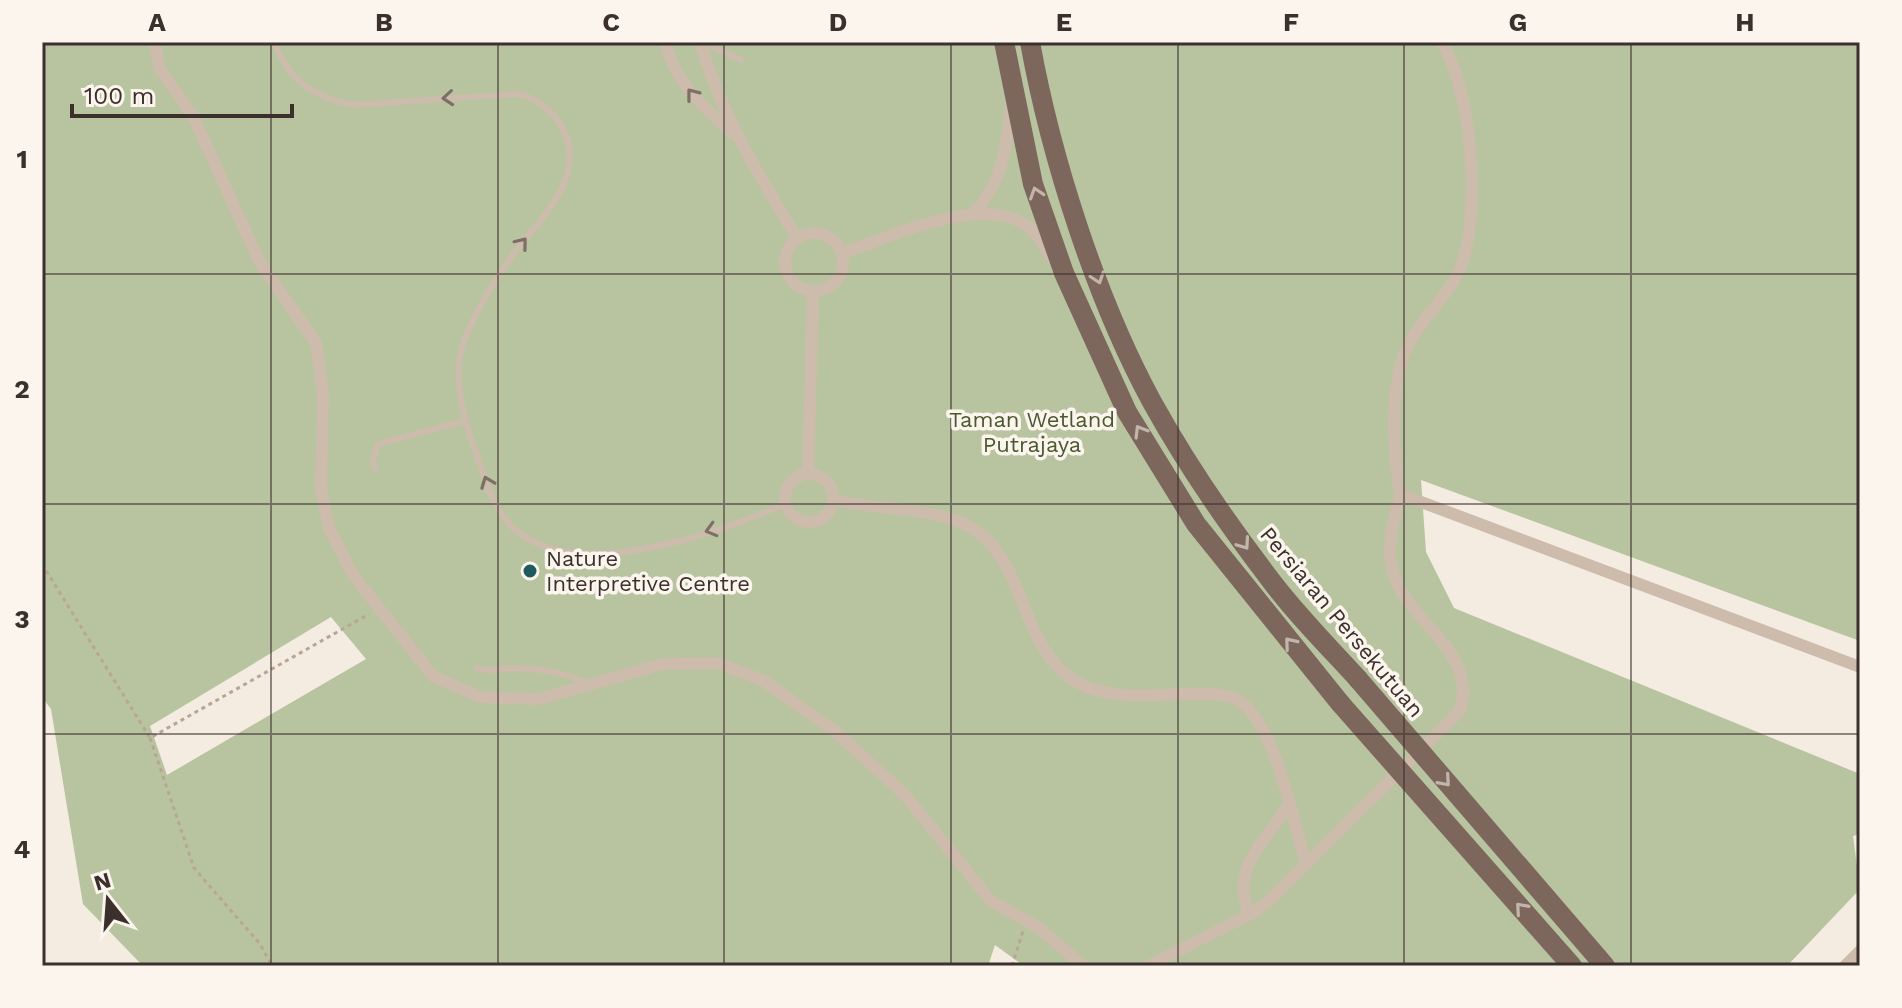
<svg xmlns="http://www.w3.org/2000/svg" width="1902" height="1008" viewBox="0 0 1902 1008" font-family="'Work Sans',sans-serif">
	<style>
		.green { fill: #b8c4a0; fill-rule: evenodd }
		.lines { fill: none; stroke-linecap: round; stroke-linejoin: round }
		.path { stroke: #b9a596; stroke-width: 3; stroke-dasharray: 4 4; stroke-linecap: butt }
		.lane { stroke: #cdbbac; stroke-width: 6 }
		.street { stroke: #cdbbac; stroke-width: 12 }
		.primary { stroke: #7d675c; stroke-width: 20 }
		.primary-bridge { stroke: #7d675c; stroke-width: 20 }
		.oneway { stroke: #7d6f65 }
		.oneway2 { stroke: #c2b5ac }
		.grid { fill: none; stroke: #3b302b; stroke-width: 2; stroke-opacity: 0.55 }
		.poi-dot { fill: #1f5a5e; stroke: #fbf5ee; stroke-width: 3 }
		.labels { text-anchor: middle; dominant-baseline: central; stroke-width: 7; stroke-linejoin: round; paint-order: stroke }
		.park-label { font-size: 22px; fill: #4a5a2e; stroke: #fbf5ee }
		.poi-label { font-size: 22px; fill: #3b302b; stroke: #fbf5ee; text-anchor: start }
		.street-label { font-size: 22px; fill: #3b302b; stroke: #fbf5ee }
		.neatline { fill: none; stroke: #3b302b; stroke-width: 3 }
		.grid-label { font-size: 26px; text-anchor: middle; font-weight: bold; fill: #3b302b }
	</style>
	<rect width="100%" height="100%" fill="#f4ebe1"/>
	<path class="green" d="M 42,42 L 1860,42 L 1860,641 L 1421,480 L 1426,552 L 1454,608 L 1860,774 L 1860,834 L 1853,836 L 1860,889 L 1787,966 L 1024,966 L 995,945 L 988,966 L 143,966 L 83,904 L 51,709 L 42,697 ZM 331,617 L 366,659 L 167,775 L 150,726 Z"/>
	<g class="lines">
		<g class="path">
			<path d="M 42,564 L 150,738 L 369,614"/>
			<path d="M 150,738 L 194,868 L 260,944 L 272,966"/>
			<path d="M 1012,966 L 1023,931"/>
		</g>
		<g class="lane">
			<path d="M 274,42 C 288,79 314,98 353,105 L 519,94 C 551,103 574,132 569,166 C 563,201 535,225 515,252 C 498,274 473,315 464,341 C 451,377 464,419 476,453 C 485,479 493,509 513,528 C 575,585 718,533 785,504"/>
			<path d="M 701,42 L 741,60"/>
			<path d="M 375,468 L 373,459 L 378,444 L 465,421"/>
			<path d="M 477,668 C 490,672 497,669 510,668 C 536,668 564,671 587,684"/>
		</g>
		<g class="street">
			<path d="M 154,42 L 160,69 L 193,116 L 260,263 L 316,343 L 323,394 L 321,490 L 329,528 L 353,575 L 433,676 L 480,697 L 539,699 L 663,664 L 718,663 L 764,681 L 836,732 L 904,794 L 991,901 L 1038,927 L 1083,966"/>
			<path d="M 665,42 C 675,82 702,106 732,133"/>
			<path d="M 700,42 C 721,114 758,174 797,238"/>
			<path d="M 974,212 C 1004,182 1006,145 1011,105"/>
			<circle cx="814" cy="262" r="29"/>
			<path d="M 842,253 C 892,237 985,191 1030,228 C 1039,236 1045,248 1052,258"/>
			<circle cx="809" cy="498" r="24"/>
			<path d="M 808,474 L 813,291"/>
			<path d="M 1400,494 C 1393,451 1389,398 1404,355 C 1415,325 1439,306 1455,279 C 1484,230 1473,89 1441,42"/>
			<path d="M 833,500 C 874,510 936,507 970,527 C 1027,559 1019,647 1075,681 C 1100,696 1130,696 1158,695 C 1181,695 1208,691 1231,697 C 1273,709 1294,825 1306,864"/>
			<path d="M 1249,915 C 1230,866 1265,844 1288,805"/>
			<path d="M 1148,966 L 1249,915 L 1269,901 L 1459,712 C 1481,650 1403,621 1392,568 C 1386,543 1395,518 1400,494 L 1860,667"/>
			<path d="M 1845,966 L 1860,951"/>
		</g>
		<g class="primary">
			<path d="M 1004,42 L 1033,184 L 1064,273 L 1127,412 L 1196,524 L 1340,703"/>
			<path d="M 1030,42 C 1051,158 1096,299 1152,402 C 1185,462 1225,520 1266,574 C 1293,611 1327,645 1358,679"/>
		</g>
		<g class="primary-bridge">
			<path d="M 1358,679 L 1605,966"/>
			<path d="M 1340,703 L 1572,966"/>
		</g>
	</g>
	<defs><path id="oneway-chevron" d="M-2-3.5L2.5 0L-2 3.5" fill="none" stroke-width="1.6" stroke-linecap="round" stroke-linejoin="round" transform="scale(2)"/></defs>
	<g class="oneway">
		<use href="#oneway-chevron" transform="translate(692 94) rotate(-128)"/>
		<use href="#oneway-chevron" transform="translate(448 98) rotate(175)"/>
		<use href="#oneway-chevron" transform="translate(522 243) rotate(-51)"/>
		<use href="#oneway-chevron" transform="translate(487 482) rotate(-111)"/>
		<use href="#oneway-chevron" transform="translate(711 530) rotate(164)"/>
	</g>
	<g class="oneway2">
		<use href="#oneway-chevron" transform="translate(1036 193) rotate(-108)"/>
		<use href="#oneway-chevron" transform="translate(1098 278) rotate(71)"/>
		<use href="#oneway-chevron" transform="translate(1140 431) rotate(-121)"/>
		<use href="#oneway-chevron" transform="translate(1244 544) rotate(55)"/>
		<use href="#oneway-chevron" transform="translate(1290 643) rotate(-130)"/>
		<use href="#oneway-chevron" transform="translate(1445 781) rotate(49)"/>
		<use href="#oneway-chevron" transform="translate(1521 908) rotate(-131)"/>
	</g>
	<path class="grid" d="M 271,42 L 271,966M 498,42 L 498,966M 724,42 L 724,966M 951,42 L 951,966M 1178,42 L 1178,966M 1404,42 L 1404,966M 1631,42 L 1631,966M 42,274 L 1860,274M 42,504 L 1860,504M 42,734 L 1860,734"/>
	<circle class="poi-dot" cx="530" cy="571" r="8"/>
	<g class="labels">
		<g class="park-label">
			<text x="1032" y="419">Taman Wetland<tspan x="1032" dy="25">Putrajaya</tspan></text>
		</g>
		<g class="poi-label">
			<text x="546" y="558">Nature<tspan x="546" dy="25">Interpretive Centre</tspan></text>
		</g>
		<g class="street-label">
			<text transform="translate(1342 622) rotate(50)">Persiaran Persekutuan</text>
		</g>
	</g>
	<rect width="1902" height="1008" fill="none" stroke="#fbf5ee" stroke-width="88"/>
	<g transform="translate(108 900) rotate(343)" stroke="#fbf5ee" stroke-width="6" paint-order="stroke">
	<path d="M0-6L14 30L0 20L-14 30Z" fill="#3b302b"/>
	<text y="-12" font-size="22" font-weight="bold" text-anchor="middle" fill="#3b302b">N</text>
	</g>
	<path d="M72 104v12h220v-12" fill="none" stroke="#3b302b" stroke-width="4"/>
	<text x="84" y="104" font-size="24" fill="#3b302b" stroke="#fbf5ee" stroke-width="6" paint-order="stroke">100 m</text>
	<rect x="44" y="44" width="1814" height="920" class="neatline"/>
	<g class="grid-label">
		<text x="157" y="31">A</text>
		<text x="384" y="31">B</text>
		<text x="611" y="31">C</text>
		<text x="838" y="31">D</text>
		<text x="1064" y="31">E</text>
		<text x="1291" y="31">F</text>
		<text x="1518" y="31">G</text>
		<text x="1745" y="31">H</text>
		<text x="22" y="168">1</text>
		<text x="22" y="398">2</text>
		<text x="22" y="628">3</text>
		<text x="22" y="858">4</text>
	</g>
</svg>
